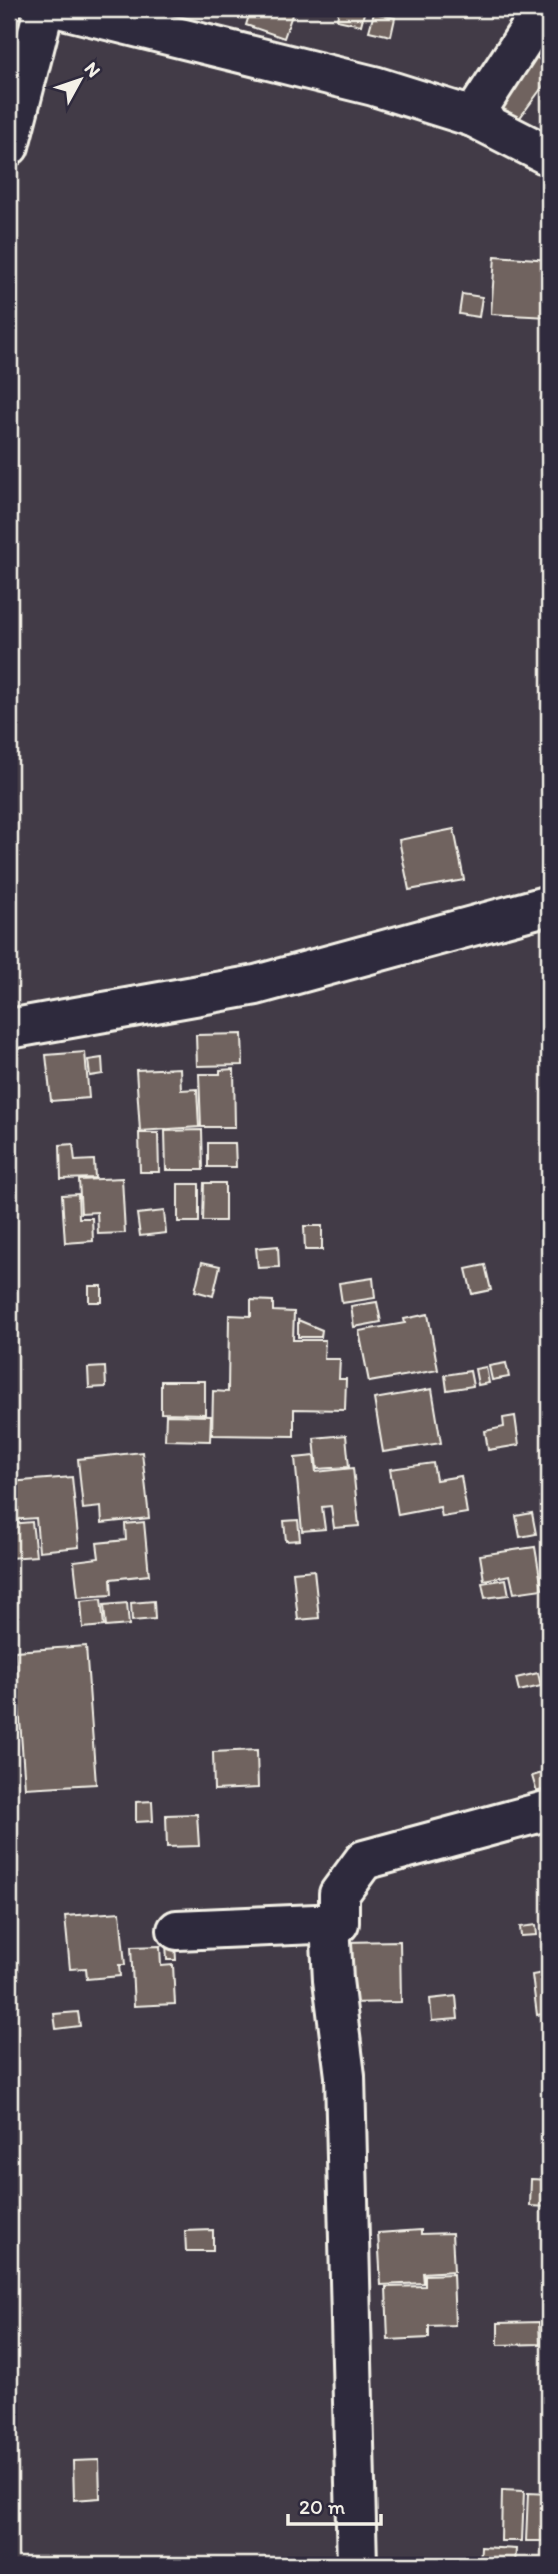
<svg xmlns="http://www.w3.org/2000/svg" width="558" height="2574" viewBox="0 0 558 2574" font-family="Itim,sans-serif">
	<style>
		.building { fill: #70645f; stroke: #f4f1e8; stroke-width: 2 }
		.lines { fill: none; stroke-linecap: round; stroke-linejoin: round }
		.minor-casing { stroke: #f4f1e8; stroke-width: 44 }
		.minor { stroke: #2f2a3d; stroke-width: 38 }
	</style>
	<rect width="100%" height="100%" fill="#423b47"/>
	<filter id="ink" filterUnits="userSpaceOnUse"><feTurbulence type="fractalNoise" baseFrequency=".0143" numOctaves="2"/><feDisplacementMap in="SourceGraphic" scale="14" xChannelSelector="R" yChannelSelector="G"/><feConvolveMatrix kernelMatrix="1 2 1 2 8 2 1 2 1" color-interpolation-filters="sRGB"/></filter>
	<g filter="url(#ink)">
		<g class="building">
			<path d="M 251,9 L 294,9 L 284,38 L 246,25 Z"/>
			<path d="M 339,9 L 365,9 L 361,25 L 337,20 Z"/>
			<path d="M 373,9 L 395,9 L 394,14 Z"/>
			<path d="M 374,13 L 395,18 L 391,36 L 369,31 Z"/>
			<path d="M 535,56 L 549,67 L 549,78 L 513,127 L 494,113 Z"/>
			<path d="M 495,256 L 549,260 L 549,317 L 491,314 Z"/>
			<path d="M 462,294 L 482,297 L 479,317 L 459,314 Z"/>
			<path d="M 549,397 L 549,410 L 542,411 L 541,398 Z"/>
			<path d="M 454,829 L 464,880 L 409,890 L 399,840 Z"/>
			<path d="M 242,1034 L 243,1065 L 197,1066 L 196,1035 Z"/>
			<path d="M 85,1052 L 89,1098 L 51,1101 L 46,1055 Z"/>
			<path d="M 102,1058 L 103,1074 L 90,1076 L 88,1060 Z"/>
			<path d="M 180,1068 L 181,1090 L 197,1089 L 199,1127 L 140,1131 L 136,1070 Z"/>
			<path d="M 234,1069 L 235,1127 L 201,1127 L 199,1074 L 220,1074 L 220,1070 Z"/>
			<path d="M 202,1130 L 203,1170 L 166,1170 L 165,1131 Z"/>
			<path d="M 139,1133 L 158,1133 L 159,1172 L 140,1172 Z"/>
			<path d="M 208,1143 L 235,1143 L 236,1167 L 208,1167 Z"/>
			<path d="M 73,1144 L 75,1161 L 94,1160 L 95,1178 L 61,1179 L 60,1145 Z"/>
			<path d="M 122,1178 L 125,1233 L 98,1234 L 97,1212 L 81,1213 L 79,1180 Z"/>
			<path d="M 204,1183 L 225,1183 L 225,1221 L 203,1221 Z"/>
			<rect x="178" y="1184" width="21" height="38"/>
			<path d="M 78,1194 L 79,1218 L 92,1218 L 93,1241 L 65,1243 L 62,1195 Z"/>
			<path d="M 164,1211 L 166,1233 L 140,1236 L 137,1214 Z"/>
			<path d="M 304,1226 L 322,1226 L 322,1250 L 305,1250 Z"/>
			<path d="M 278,1246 L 279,1267 L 258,1268 L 256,1248 Z"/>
			<path d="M 202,1262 L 220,1266 L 213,1296 L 195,1291 Z"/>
			<path d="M 485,1265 L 491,1290 L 472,1294 L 466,1269 Z"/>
			<path d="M 373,1278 L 375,1298 L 342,1303 L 339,1283 Z"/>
			<rect x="89" y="1286" width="13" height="16"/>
			<path d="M 251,1300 L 273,1301 L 273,1311 L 294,1312 L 293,1340 L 325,1340 L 324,1359 L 340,1359 L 339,1379 L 346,1379 L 345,1410 L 294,1409 L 294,1436 L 212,1435 L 213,1391 L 228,1392 L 229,1315 L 251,1316 Z"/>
			<path d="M 377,1302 L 381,1322 L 354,1327 L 351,1306 Z"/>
			<path d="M 428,1314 L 438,1370 L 369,1382 L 359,1331 L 405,1323 L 404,1319 Z"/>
			<path d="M 298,1320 L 322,1330 L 321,1337 L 298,1337 Z"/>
			<path d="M 506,1363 L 509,1377 L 492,1380 L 489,1366 Z"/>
			<path d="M 105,1367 L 106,1387 L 89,1388 L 88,1368 Z"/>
			<path d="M 486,1367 L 489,1383 L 478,1385 L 475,1369 Z"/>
			<path d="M 470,1371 L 473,1386 L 447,1390 L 445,1375 Z"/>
			<path d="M 161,1381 L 205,1381 L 205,1414 L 161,1413 Z"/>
			<path d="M 432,1389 L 441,1443 L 383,1452 L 374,1399 Z"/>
			<path d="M 166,1415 L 211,1416 L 210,1441 L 165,1440 Z"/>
			<path d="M 515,1416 L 519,1445 L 488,1450 L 485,1431 L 504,1427 L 503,1418 Z"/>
			<path d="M 346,1435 L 349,1467 L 317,1469 L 314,1438 Z"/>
			<path d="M 142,1452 L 149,1518 L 102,1523 L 101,1507 L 83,1509 L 78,1459 Z"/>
			<path d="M 314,1456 L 316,1472 L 353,1468 L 359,1526 L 334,1528 L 331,1506 L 322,1507 L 325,1529 L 302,1531 L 295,1458 Z"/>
			<path d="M 433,1463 L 436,1480 L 461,1476 L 467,1513 L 442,1517 L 440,1507 L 398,1515 L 390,1469 Z"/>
			<path d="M 72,1477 L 79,1547 L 39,1551 L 36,1518 L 9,1520 L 9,1482 Z"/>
			<path d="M 532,1513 L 536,1534 L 520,1537 L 516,1516 Z"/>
			<path d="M 298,1520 L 300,1540 L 286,1541 L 284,1521 Z"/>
			<path d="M 32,1522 L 36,1556 L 9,1558 L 9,1524 Z"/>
			<path d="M 144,1522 L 149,1575 L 111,1579 L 112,1595 L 78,1597 L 74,1561 L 99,1558 L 97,1543 L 126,1540 L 125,1524 Z"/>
			<path d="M 535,1547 L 542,1589 L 514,1593 L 510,1575 L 484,1580 L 480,1555 Z"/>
			<path d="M 314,1570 L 319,1618 L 298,1620 L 293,1572 Z"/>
			<path d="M 506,1579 L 509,1595 L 485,1598 L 482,1583 Z"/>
			<path d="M 101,1599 L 104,1626 L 83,1628 L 81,1601 Z"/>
			<path d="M 154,1601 L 155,1619 L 132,1621 L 131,1603 Z"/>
			<path d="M 127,1603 L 129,1625 L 106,1627 L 104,1605 Z"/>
			<path d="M 86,1646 L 96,1784 L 25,1788 L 15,1651 Z"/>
			<path d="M 538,1673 L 541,1686 L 519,1691 L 516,1678 Z"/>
			<path d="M 9,1721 L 12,1787 L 9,1787 Z"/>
			<path d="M 257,1750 L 258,1788 L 214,1790 L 213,1752 Z"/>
			<path d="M 549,1771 L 549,1793 L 538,1796 L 532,1776 Z"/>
			<path d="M 152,1801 L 153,1821 L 136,1822 L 136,1802 Z"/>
			<path d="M 197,1814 L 199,1846 L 167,1847 L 166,1815 Z"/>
			<path d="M 120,1912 L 125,1965 L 119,1965 L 120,1976 L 87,1979 L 86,1968 L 70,1969 L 65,1916 Z"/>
			<path d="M 536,1925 L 537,1935 L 521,1936 L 520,1927 Z"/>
			<path d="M 400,1941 L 401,2002 L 346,2003 L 344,1942 Z"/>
			<path d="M 166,1943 L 175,1943 L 176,1960 L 167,1960 Z"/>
			<path d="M 160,1946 L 161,1966 L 173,1965 L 175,2004 L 134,2006 L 131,1947 Z"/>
			<path d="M 549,1972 L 549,2013 L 537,2015 L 532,1975 Z"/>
			<path d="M 456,1996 L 458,2019 L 432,2021 L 430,1999 Z"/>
			<path d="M 78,2012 L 80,2026 L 56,2029 L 54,2014 Z"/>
			<path d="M 531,2179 L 549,2180 L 549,2207 L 530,2206 Z"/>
			<path d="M 213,2230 L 213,2251 L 186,2251 L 185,2231 Z"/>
			<path d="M 421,2230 L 421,2234 L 452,2233 L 454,2271 L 423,2273 L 424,2283 L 381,2285 L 378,2233 Z"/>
			<path d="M 453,2274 L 455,2325 L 429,2326 L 429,2338 L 388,2340 L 386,2287 L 425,2286 L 425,2275 Z"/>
			<path d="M 539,2322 L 540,2344 L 498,2345 L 498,2323 Z"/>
			<path d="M 99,2460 L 100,2498 L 74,2500 L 73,2461 Z"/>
			<path d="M 502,2490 L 524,2491 L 522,2541 L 501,2541 Z"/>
			<path d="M 528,2493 L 549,2494 L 549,2541 L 526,2541 Z"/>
			<path d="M 481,2547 L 516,2549 L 515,2565 L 480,2565 Z"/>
		</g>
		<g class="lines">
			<defs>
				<g id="minor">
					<path d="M 63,9 L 374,86 L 473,117 L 549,156"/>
					<path d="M 473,117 L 543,9"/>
					<path d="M 9,146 L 44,9"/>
					<path d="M 9,1029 L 256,985 L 549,905"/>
					<path d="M 330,1923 L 333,1980 L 345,2076 L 357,2565"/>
					<path d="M 177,1930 L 339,1923 L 339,1894 L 364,1860 L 549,1810"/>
				</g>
			</defs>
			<use href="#minor" class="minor-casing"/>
			<use href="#minor" class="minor"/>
		</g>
	</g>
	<rect width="558" height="2574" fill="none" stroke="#2f2a3d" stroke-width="35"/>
	<rect x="18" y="18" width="523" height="2539" fill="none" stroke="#f4f1e8" stroke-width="2.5" filter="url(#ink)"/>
	<g transform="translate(80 80) rotate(50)" stroke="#2f2a3d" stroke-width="5" paint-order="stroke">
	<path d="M0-5L12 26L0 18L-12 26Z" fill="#f4f1e8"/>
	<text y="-10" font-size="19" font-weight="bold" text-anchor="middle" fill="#f4f1e8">N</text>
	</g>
	<path d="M288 2514v10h93v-10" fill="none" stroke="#f4f1e8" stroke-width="3.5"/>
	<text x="299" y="2514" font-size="21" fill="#f4f1e8" stroke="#2f2a3d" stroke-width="5" paint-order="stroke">20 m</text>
</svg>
